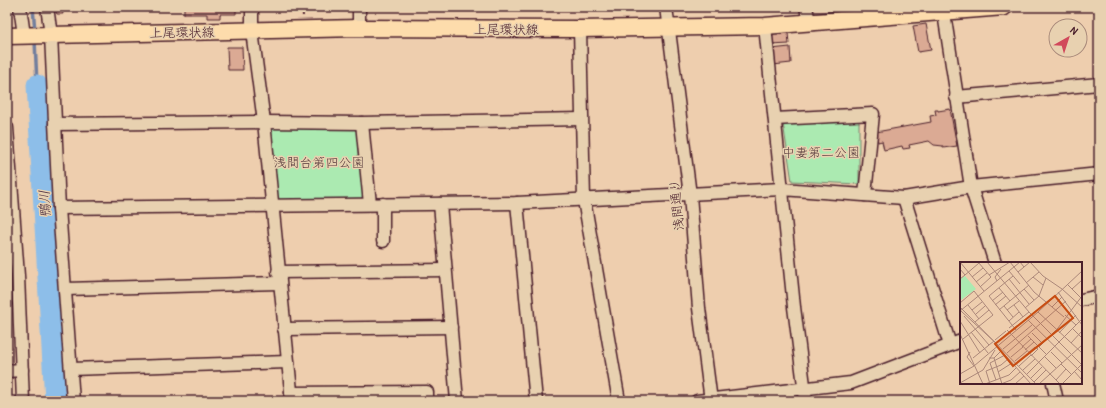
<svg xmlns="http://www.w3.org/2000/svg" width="1106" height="408" viewBox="0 0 1106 408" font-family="'Patrick Hand','Klee One',sans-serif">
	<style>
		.green { fill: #abeab1; stroke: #7a846e }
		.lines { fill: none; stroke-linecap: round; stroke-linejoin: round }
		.stream { stroke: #727e9d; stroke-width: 3.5 }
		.river { stroke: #8dbee9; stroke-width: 21 }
		.building { fill: #dbaa94; stroke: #4a1f2b }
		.minor-casing { stroke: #4a1f2b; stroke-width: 15 }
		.major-casing { stroke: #4a1f2b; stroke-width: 19 }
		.path { stroke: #4a1f2b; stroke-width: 2; stroke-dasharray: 4 3; stroke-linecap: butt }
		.minor { stroke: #e8d1b0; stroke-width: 12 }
		.major { stroke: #fddcac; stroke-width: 16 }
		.labels { text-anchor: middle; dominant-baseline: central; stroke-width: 3; stroke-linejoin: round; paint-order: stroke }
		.street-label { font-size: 13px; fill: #4a1f2b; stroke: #e8d1b0 }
		.park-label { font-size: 13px; fill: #593d3f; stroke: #e8d1b0 }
		.water-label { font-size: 14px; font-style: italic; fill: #543748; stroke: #e8d1b0 }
		.inset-road { fill: none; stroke: #ac887a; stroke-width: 1 }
		.view { fill: #c84d12; fill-opacity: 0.15; stroke: #c84d12; stroke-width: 2 }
		.inset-edge { fill: none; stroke: #4a1f2b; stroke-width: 2 }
	</style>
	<rect width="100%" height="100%" fill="#eeceae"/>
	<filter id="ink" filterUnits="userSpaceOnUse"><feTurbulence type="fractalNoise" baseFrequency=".025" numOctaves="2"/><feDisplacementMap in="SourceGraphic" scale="8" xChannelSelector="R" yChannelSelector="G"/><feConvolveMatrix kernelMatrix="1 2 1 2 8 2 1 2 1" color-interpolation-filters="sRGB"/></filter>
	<g filter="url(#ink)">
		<g class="green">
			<path d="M 859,120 L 859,184 L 792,181 L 783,123 Z"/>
			<path d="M 360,125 L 367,198 L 275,200 L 268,126 Z"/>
		</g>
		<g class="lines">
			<g class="stream">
				<path d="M 33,7 L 35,32"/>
				<path d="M 35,40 L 37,85"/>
			</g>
			<path class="river" d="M 37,85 L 55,401"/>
		</g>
		<g class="building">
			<path d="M 54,7 L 80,7 L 80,9 L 62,10 L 63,14 L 57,14 Z"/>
			<path d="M 184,7 L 236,7 L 236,14 L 220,14 L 220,18 L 207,18 L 207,14 L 184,14 Z"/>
			<path d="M 926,24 L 931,50 L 918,52 L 913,26 Z"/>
			<path d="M 788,33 L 789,44 L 771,45 L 770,34 Z"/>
			<path d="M 227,47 L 242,47 L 243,70 L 228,70 Z"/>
			<path d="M 790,47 L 791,63 L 773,65 L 771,49 Z"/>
			<path d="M 950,109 L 957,146 L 943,148 L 943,146 L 934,145 L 929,141 L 909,145 L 910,148 L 903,149 L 902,146 L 884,150 L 882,141 L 878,142 L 876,132 L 931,122 L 930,116 L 936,115 L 935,110 L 938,110 L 938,111 Z"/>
		</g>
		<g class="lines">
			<defs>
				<g id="minor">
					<path d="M 20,7 L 24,35"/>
					<path d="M 47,7 L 51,35 L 59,208 L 73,401"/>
					<path d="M 252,7 L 252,31 L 264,122 L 292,401"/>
					<path d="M 359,7 L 359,28"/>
					<path d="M 666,7 L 690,195 L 699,308 L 711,401"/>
					<path d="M 806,7 L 809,22"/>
					<path d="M 943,7 L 971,187 L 995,263"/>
					<path d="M 765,26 L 794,307 L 806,401"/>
					<path d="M 580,29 L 584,200 L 619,401"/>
					<path d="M 956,97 L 1099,84"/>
					<path d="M 775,119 L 873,114 L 865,195"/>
					<path d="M 362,123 L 370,204"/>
					<path d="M 55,124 L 264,122 L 362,123 L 581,119"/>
					<path d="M 7,128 L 18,276 L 23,401"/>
					<path d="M 904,198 L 950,345"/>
					<path d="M 517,203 L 536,401"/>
					<path d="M 440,204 L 457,401"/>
					<path d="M 59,208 L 517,203 L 782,189 L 904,198 L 971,187 L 1099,174"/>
					<path d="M 383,241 L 383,204"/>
					<path d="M 278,272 L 445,270"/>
					<path d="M 66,289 L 279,283"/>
					<path d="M 1081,300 L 1099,296"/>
					<path d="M 284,329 L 451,327"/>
					<path d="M 71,369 L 288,362"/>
					<path d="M 7,371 L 22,370"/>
					<path d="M 1053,383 L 1057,401"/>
					<path d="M 291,393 L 427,392 L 427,401"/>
					<path d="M 697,401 L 851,383 L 961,341"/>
				</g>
				<path id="major" d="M 7,36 L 359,28 L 580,29 L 765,26 L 1004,7"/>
			</defs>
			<use href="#minor" class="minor-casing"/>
			<use href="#major" class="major-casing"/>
			<path class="path" d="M 302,7 L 303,16"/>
			<use href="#minor" class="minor"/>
			<use href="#major" class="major"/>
		</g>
	</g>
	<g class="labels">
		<g class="street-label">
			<text x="506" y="29">上尾環状線</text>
			<text transform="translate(182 32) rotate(-1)">上尾環状線</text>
			<text transform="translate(676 205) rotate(-96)">浅間通り</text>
		</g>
		<g class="park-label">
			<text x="821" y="152">中妻第二公園</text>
			<text x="319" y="162">浅間台第四公園</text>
		</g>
		<g class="water-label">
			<text transform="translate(44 204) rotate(-93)">鴨川</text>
		</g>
	</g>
	<g transform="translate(960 262)">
		<rect width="122" height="122" fill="#eeceae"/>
		<path d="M 5,14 L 16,27 L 1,38 L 0,17 Z" fill="#abeab1"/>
		<path class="inset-road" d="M 0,0 L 24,29M 18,0 L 31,15 L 20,25M 27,0 L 69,50 L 122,103M 50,0 L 74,30 L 104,55M 70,0 L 83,14 L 102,27 L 122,45M 0,7 L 5,13 L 0,17M 49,9 L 60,22M 58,10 L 70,0M 5,13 L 19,1M 29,13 L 50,0M 53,14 L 29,34 L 56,68M 12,15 L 23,6M 73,15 L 83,23M 49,17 L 69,42M 37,19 L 35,15 L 41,7M 16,20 L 27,11M 66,21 L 79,10M 107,22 L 122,37M 39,26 L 50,39M 64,27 L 74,38M 112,27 L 122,18M 98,30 L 122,63M 32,39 L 43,30M 0,41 L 14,29 L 33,53 L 3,77M 8,43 L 19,57M 35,43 L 46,34M 54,43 L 63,55M 44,44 L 53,55M 0,45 L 76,122M 92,45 L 102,35M 65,46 L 79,34 L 86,16M 12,48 L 22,40M 39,48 L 69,23M 47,48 L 59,39M 0,49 L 60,0 L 64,5M 1,49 L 38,83M 78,50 L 122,91M 16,52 L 25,44M 105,53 L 116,63M 4,54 L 29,83M 68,58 L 122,111M 0,59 L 20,91M 49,59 L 59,50M 15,60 L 29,48M 49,66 L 69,50M 113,67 L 122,76M 47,68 L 100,122M 11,70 L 28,91M 72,71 L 82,81M 99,71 L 116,53M 0,72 L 23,122M 68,74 L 87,93M 35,78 L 46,69M 111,81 L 122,69M 37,84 L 71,122M 62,85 L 71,77M 79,85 L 98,66 L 122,34M 43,87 L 72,63M 65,88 L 74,80M 10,90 L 7,95 L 14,104M 91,90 L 102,101M 47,91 L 106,39M 68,91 L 75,85 L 78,87 L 71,94M 51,95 L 63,85M 85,95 L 96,106M 13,96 L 34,79M 29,96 L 34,96 L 41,89M 34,96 L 42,122M 55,99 L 67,89M 101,102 L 111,112M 59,104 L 71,93M 63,108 L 75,97M 114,109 L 122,118M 38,110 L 52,101M 0,112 L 14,104 L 78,50 L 122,9M 67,112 L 122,57M 71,116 L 82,105M 36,118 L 30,101 L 45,93M 96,118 L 106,107M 74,120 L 86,108M 0,121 L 23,108 L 35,88M 25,122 L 49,113 L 56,106M 30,122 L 26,109 L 41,103 L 48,97M 41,122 L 51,118 L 60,110M 55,122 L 64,114M 79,122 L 122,83M 102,122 L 122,102"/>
		<path class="view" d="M 95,34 L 113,56 L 53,104 L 35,82 Z"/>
		<rect width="122" height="122" class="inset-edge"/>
	</g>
	<rect width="1106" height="408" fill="none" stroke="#e8d1b0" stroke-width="24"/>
	<rect x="12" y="12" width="1082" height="384" fill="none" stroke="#4a1f2b" stroke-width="1.5" filter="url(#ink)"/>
	<g transform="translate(1068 38) rotate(39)"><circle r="19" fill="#e8d1b0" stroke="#a98a7b"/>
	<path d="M0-3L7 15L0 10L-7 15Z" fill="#d1495b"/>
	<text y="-6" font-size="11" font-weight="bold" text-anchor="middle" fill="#4a1f2b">N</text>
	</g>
</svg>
